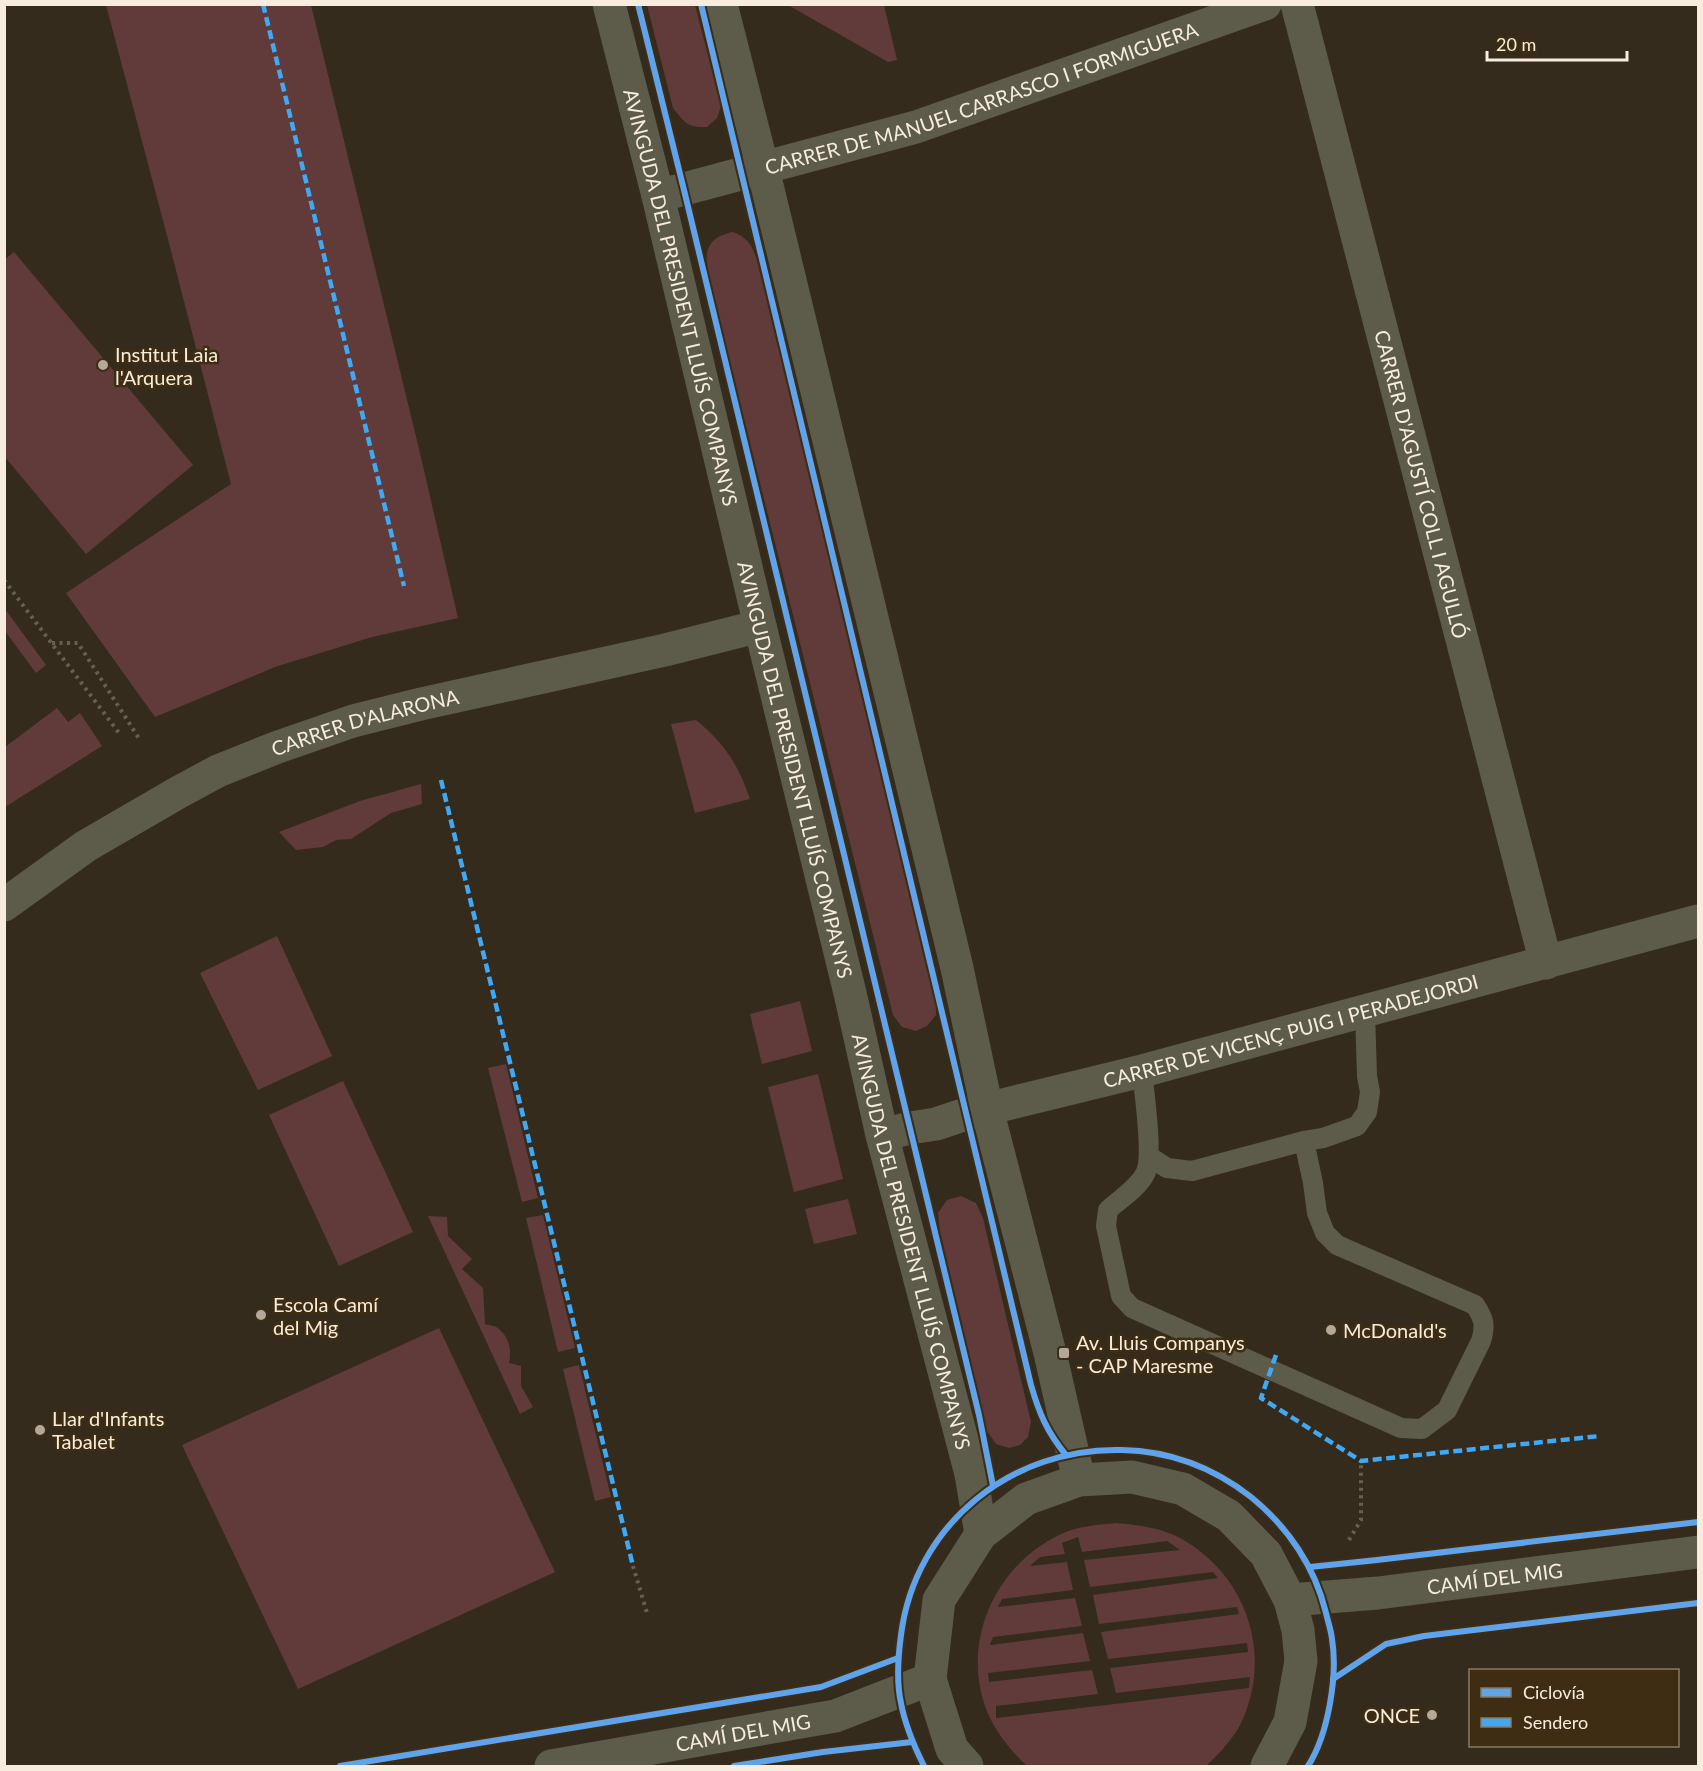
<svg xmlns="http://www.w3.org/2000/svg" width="1703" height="1771" viewBox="0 0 1703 1771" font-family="Lato,sans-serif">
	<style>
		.green { fill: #603b39; fill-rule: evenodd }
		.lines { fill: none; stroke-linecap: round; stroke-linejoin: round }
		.path { stroke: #646153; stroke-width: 4; stroke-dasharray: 3 4.5; stroke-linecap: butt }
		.service { stroke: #5d5b4a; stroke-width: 20 }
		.minor { stroke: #5d5b4a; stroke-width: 33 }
		.tertiary { stroke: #5d5b4a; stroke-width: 33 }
		.quiet { stroke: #3fa9f5; stroke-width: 4.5; stroke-dasharray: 9 4.5; stroke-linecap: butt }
		.cycleway-casing { stroke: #3e2d13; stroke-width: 10 }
		.cycleway { stroke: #60a3ed; stroke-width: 6 }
		.poi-dot { fill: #b3a89a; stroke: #3e2d13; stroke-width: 2 }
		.labels { text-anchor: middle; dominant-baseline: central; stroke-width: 5; stroke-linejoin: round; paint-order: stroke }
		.street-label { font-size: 20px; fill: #f7ecdd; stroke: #3e2d13 }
		.poi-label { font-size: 20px; fill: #f7ecdd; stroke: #3e2d13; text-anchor: start }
	</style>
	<rect width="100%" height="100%" fill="#342b1d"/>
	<g class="green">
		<path d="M 106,5 L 311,5 L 420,453 L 458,618 L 372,637 L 275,667 L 155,717 L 66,593 L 231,484 L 170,247 Z"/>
		<path d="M 647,5 L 695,5 L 721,106 L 717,118 L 707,127 C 688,128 685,123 673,108 Z"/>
		<path d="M 788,5 L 884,5 L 897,60 L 888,62 Z"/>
		<path d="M 733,232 C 748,238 752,245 757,260 L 936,1001 L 936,1015 L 927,1026 L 916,1031 L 902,1027 L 893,1015 L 711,287 C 706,260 699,239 733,232 Z"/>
		<path d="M 14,252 L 193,465 L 86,554 L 5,457 L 4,260 Z"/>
		<path d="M 5,609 L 46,665 L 36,673 L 5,631 Z"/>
		<path d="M 57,708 L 68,722 L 80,713 L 102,746 L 5,807 L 5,747 Z"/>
		<path d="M 696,720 C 724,743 738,764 750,799 L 695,813 L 671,724 Z"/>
		<path d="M 421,784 L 422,804 L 391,813 L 351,839 L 336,840 L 323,847 L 296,850 L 279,832 L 360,801 Z"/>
		<path d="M 277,936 L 332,1056 L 258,1090 L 200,973 Z"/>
		<path d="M 800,1001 L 812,1051 L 762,1064 L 750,1014 Z"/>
		<path d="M 506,1064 L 538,1198 L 522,1202 L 488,1068 Z"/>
		<path d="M 818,1074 L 843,1179 L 794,1192 L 768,1087 Z"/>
		<path d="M 343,1081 L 413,1232 L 339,1266 L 269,1115 Z"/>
		<path d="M 961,1196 L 976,1203 L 983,1218 L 1031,1422 L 1028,1437 L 1020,1445 L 1009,1448 L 996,1444 L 987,1431 L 940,1231 L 938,1213 L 947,1200 Z"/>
		<path d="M 848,1199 L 857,1234 L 814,1244 L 805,1209 Z"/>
		<path d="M 543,1215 L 575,1348 L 558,1352 L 526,1218 Z"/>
		<path d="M 428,1216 L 447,1217 L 448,1236 L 472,1259 L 462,1269 L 483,1288 L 485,1324 C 489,1325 496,1326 499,1329 C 509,1337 512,1352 509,1363 L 521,1366 L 521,1386 L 533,1407 L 520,1414 Z"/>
		<path d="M 439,1328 L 555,1572 L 298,1689 L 182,1445 Z"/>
		<path d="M 579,1365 L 611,1497 L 595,1501 L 563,1369 Z"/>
		<path d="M 1116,1523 C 1136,1525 1156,1527 1174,1535 C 1232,1563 1265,1626 1252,1690 C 1249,1704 1244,1720 1236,1732 C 1227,1745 1217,1756 1206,1766 L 1027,1766 C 1009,1749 992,1728 984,1703 C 963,1637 997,1565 1059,1535 C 1077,1526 1097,1525 1116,1523 ZM 1078,1537 L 1082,1552 L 1167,1541 L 1180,1550 L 1084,1560 L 1090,1587 L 1213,1572 L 1218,1578 L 1093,1595 L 1099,1624 L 1237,1607 L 1239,1614 L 1101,1632 L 1108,1659 L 1247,1643 L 1248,1652 L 1110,1668 L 1116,1693 L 1250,1677 L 1249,1688 L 996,1718 L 996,1706 L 1098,1694 L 1092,1670 L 989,1682 L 988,1673 L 1090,1661 L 1083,1633 L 990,1645 L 993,1637 L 1082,1626 L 1075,1598 L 998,1607 L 1002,1599 L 1073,1590 L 1067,1562 L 1030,1566 L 1040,1557 L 1065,1554 L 1062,1543 Z"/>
	</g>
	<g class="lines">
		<g class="path">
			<path d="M 4,580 L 119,733"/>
			<path d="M 52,643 L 78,643 L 140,740"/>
			<path d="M 1349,1540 L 1361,1520 L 1361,1461"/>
			<path d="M 633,1566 L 647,1613"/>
		</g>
		<g class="service">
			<path d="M 1142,1071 C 1144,1091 1154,1159 1145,1174 C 1137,1189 1120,1199 1108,1210 L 1106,1226 L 1121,1296 L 1132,1308 L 1401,1428 L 1422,1429 L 1447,1410 L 1481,1341 C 1486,1325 1484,1319 1475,1305 L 1337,1245 L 1325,1233 L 1317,1213 L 1313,1183 L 1304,1141 L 1323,1138 L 1357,1126 L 1367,1112 L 1370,1092 L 1367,1076 L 1365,1012"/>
			<path d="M 1150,1157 L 1167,1168 L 1192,1171 L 1304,1141"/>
		</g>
		<g class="minor">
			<path id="s1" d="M 1297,4 L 1546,963"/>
			<path id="s2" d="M 658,196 L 916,127 L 1265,4"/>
			<path id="s3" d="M 4,905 L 86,846 L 179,792 L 218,771 L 278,747 L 353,721 L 421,704 L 665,650 L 760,626"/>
			<path id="s4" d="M 882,1135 L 910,1128 L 936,1124 L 966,1114 L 1142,1071 L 1698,921"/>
		</g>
		<g class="tertiary">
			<path id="s5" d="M 609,4 L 658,196 L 760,626 L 850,993 L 882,1135 L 971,1474 L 981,1534"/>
			<path d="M 721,4 L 763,169 L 957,968 L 987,1109 L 1050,1353 L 1079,1480"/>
			<path id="s6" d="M 1290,1600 L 1378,1593 L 1698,1552"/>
			<path id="s7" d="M 551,1766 L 835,1716 L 930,1679"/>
			<path d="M 967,1766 L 952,1749 L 930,1679 L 939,1600 L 981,1534 L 1026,1499 L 1079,1480 L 1132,1477 L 1183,1489 L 1229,1516 L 1266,1554 L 1290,1600 L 1298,1630 L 1301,1661 L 1290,1722 L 1267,1766"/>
		</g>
		<g class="quiet">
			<path d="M 263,4 L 404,586"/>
			<path d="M 441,780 L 633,1566"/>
			<path d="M 1276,1355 L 1261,1398 L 1361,1461 L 1600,1436"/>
		</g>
		<defs>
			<g id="cycleway">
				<path d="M 638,4 L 684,190 L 979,1415 L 993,1486"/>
				<path d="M 701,4 L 1031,1385 C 1039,1413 1047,1432 1066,1455"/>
				<path d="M 1310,1567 L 1377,1560 L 1698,1522"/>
				<path d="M 1333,1679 L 1386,1644 L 1424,1636 L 1698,1603"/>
				<path d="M 340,1766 L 821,1687 L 898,1658"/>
				<path d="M 734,1766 L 823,1752 L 912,1742"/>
				<path d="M 924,1766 C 914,1746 905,1725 901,1703 C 896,1681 898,1657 901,1635 C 915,1524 1012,1447 1122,1450 C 1170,1451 1214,1468 1251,1497 C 1288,1527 1315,1567 1326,1613 C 1328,1622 1331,1630 1332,1639 C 1338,1676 1328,1735 1308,1766"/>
			</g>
		</defs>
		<use href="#cycleway" class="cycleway-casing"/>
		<use href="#cycleway" class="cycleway"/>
	</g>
	<g class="poi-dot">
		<circle cx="103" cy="365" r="6"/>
		<circle cx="261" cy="1315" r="6"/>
		<circle cx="1331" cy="1330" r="6"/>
		<rect x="1058" y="1347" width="12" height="12" rx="3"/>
		<circle cx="40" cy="1430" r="6"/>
		<circle cx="1432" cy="1715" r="6"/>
	</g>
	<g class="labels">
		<g class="street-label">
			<text stroke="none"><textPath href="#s2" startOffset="338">CARRER DE MANUEL CARRASCO I FORMIGUERA</textPath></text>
			<text stroke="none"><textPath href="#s5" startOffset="302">AVINGUDA DEL PRESIDENT LLUÍS COMPANYS</textPath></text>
			<text stroke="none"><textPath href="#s1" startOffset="496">CARRER D'AGUSTÍ COLL I AGULLÓ</textPath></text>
			<text stroke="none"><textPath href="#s3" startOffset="408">CARRER D'ALARONA</textPath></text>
			<text stroke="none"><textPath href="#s5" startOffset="788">AVINGUDA DEL PRESIDENT LLUÍS COMPANYS</textPath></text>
			<text stroke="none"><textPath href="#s4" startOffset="422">CARRER DE VICENÇ PUIG I PERADEJORDI</textPath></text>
			<text stroke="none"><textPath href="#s5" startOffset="1274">AVINGUDA DEL PRESIDENT LLUÍS COMPANYS</textPath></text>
			<text stroke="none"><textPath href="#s6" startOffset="206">CAMÍ DEL MIG</textPath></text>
			<text stroke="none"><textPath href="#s7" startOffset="195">CAMÍ DEL MIG</textPath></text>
		</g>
		<g class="poi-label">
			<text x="115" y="354">Institut Laia<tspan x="115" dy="23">l'Arquera</tspan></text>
			<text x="273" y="1304">Escola Camí<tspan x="273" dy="23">del Mig</tspan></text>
			<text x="1343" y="1330">McDonald's</text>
			<text x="1076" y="1342">Av. Lluis Companys<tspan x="1076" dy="23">- CAP Maresme</tspan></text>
			<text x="52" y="1418">Llar d'Infants<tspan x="52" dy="23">Tabalet</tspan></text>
			<text x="1420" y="1715" text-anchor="end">ONCE</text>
		</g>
	</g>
	<rect width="1703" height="1771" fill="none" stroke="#f7ecdd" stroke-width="12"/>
	<rect x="1469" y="1669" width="210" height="78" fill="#3e2d13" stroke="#887964" stroke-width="1.5"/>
	<rect x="1481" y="1688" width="30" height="9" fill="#60a3ed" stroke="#887964" stroke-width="1.5"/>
	<text x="1523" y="1699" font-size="18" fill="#f7ecdd">Ciclovía</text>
	<rect x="1481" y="1718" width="30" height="9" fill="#3fa9f5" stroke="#887964" stroke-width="1.5"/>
	<text x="1523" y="1729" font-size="18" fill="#f7ecdd">Sendero</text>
	<path d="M1487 51v9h140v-9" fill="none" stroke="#f7ecdd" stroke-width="3"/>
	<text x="1496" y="51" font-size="18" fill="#f7ecdd" stroke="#3e2d13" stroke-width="4.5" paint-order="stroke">20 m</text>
</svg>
